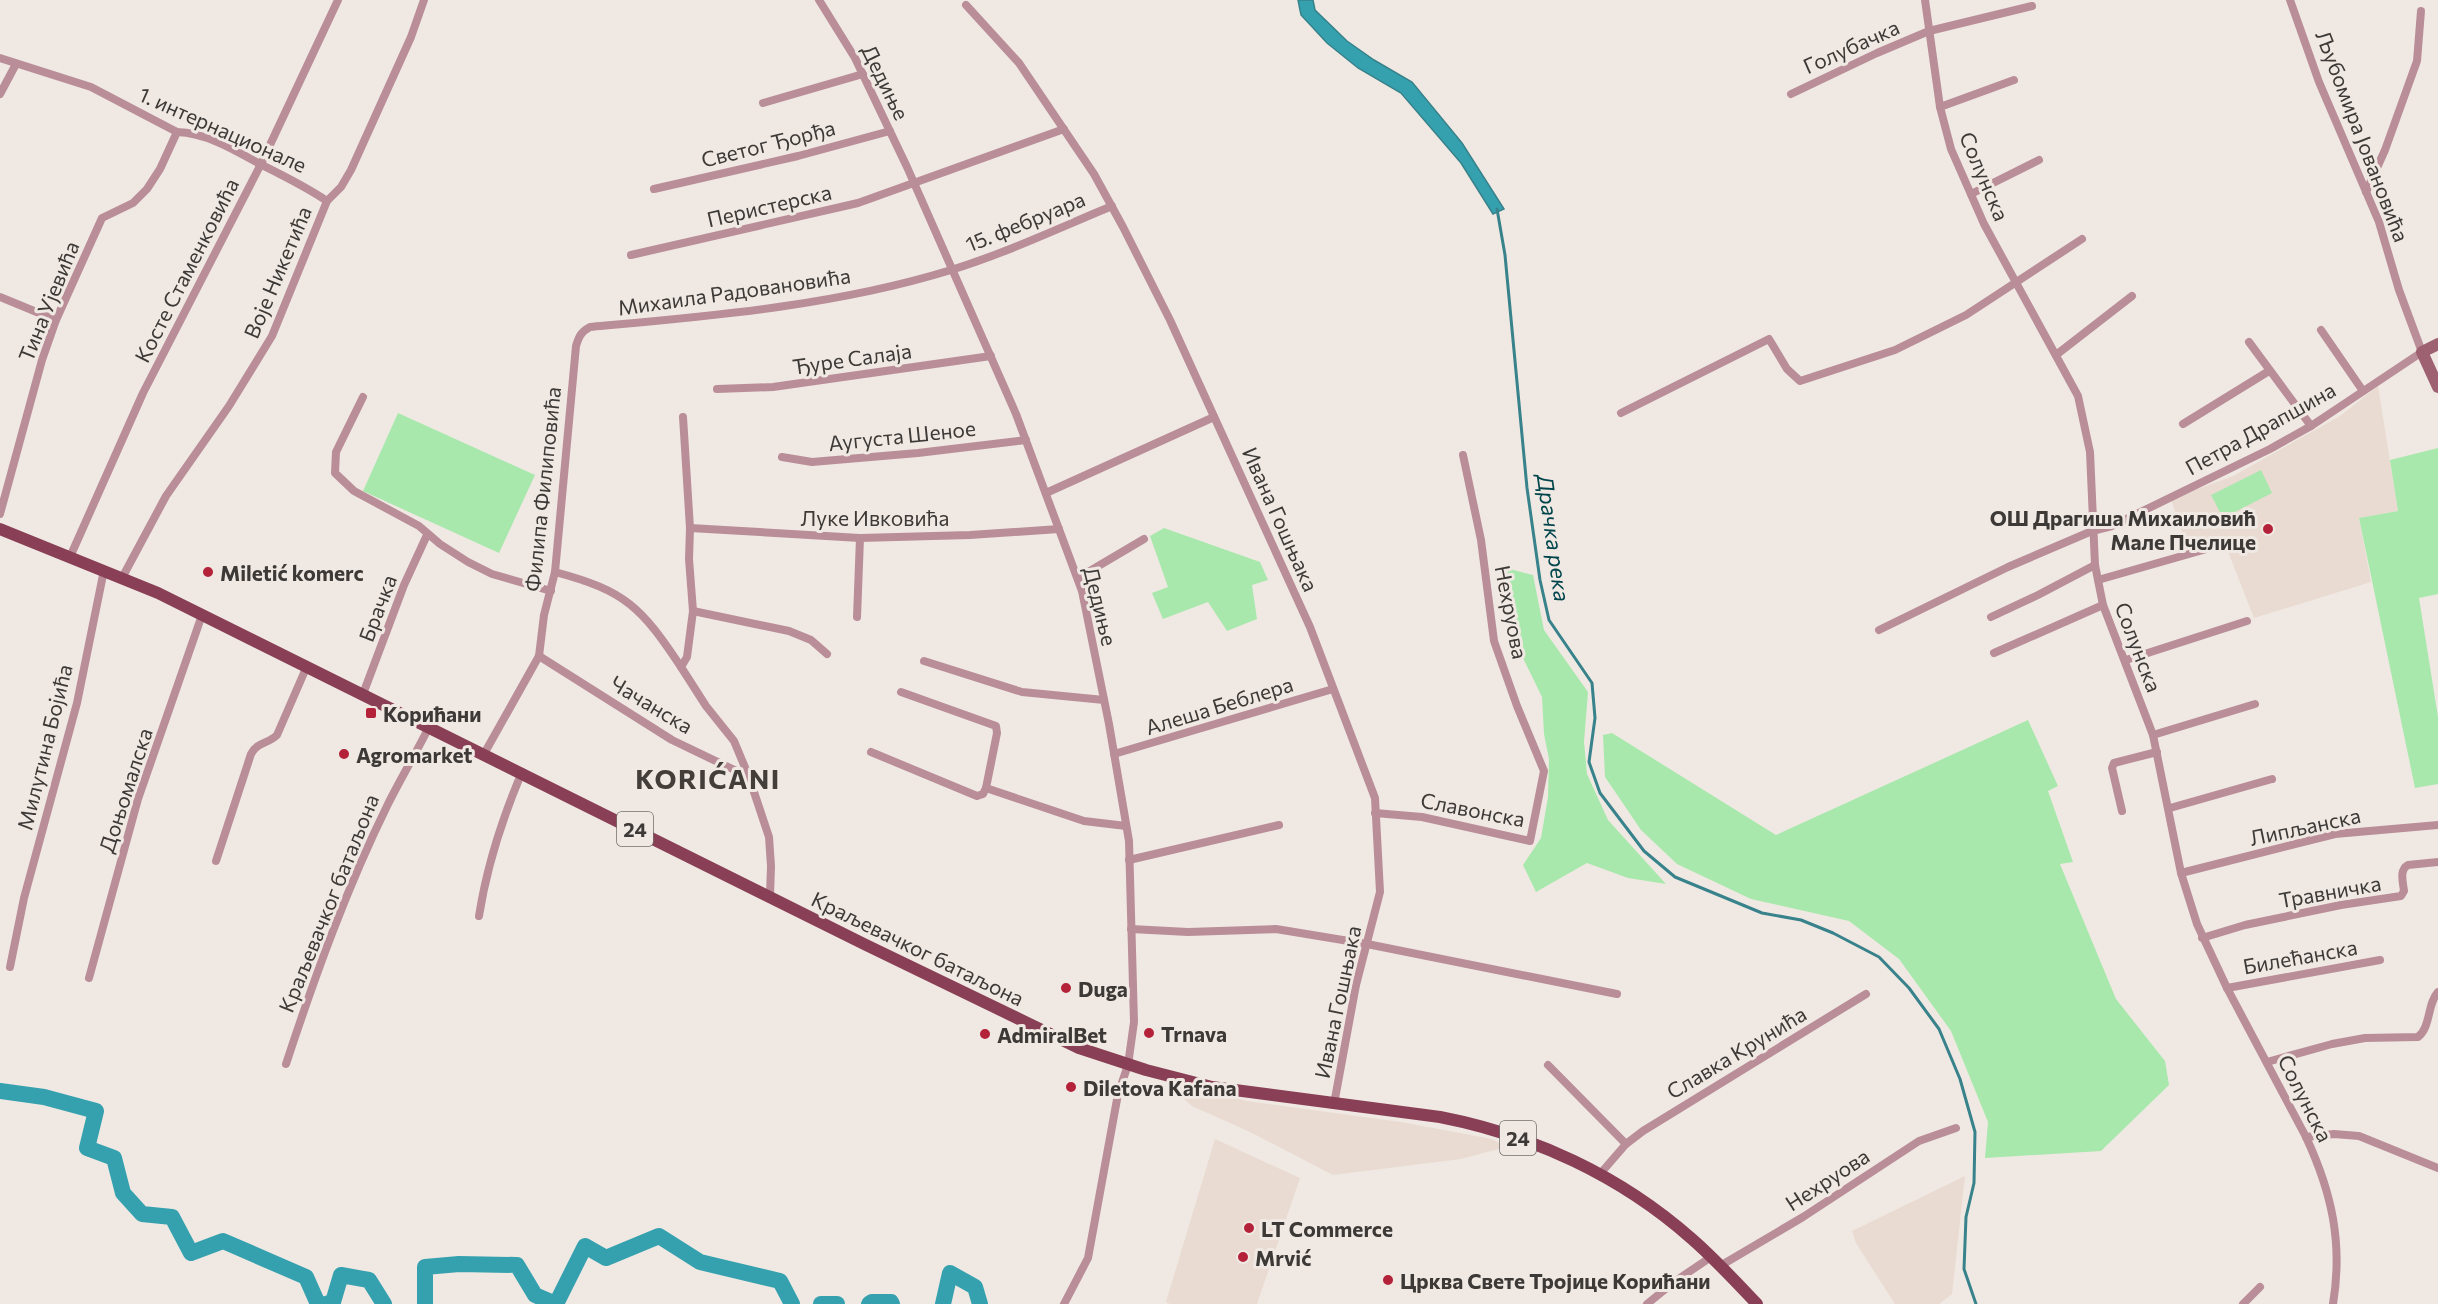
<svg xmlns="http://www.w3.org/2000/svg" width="2438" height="1304" viewBox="0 0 2438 1304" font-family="Commissioner,sans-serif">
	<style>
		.built { fill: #e9dbd1 }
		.green { fill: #a8e8ac }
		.water { fill: #35a1af; stroke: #37828b; stroke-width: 1.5 }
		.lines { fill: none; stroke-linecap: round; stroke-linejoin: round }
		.stream { stroke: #37828b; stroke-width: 3 }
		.river { stroke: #35a1af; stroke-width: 16 }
		.street { stroke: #ba8e98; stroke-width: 8 }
		.secondary { stroke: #9e6171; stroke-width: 12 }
		.primary { stroke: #893f55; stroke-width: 12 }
		.poi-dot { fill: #b4223a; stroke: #f0e9e3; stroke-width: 2 }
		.labels { text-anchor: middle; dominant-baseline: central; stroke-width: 6; stroke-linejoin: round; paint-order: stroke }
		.shield { fill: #f0e9e3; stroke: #726e6b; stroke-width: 1.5 }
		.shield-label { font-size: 20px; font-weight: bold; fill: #3c3937 }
		.street-label { font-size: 21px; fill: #3c3937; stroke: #f0e9e3 }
		.poi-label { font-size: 21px; font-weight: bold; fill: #3c3937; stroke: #f0e9e3; text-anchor: start }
		.water-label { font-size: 22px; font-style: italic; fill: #01454c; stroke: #f0e9e3 }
		.district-label { font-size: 27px; font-weight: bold; letter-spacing: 1.5px; fill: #443e3a; stroke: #f0e9e3 }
	</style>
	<rect width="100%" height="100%" fill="#f0e9e3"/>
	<g class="built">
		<path d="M 2378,386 L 2398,511 L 2359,518 L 2371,582 L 2254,618 L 2223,539 L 2187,548 L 2171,499 L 2233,476 L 2340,416 Z"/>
		<path d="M 1178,1086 L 1247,1101 L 1401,1122 L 1492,1139 L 1506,1147 L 1461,1159 L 1333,1175 L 1250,1132 L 1192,1106 L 1178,1094 Z"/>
		<path d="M 1215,1139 L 1300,1178 L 1257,1304 L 1170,1304 L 1166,1302 Z"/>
		<path d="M 1965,1176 L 1952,1294 L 1939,1304 L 1895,1304 L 1856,1243 L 1852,1231 Z"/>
	</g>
	<g class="green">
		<path d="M 398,413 L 535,475 L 499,553 L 363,491 Z"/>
		<path d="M 2438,448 L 2438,594 L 2419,598 L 2438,717 L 2438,784 L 2415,788 L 2359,518 L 2398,511 L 2390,460 Z"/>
		<path d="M 2261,470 L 2272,493 L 2223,518 L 2211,495 Z"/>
		<path d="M 1164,528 L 1260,562 L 1268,580 L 1252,585 L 1257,619 L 1227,631 L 1208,602 L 1163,619 L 1152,593 L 1168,587 L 1150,536 Z"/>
		<path d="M 1510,569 L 1533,575 L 1544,630 L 1588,692 L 1584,742 L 1587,774 L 1608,820 L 1666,884 L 1628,878 L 1587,863 L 1536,892 L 1523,865 L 1541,838 L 1548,797 L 1549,759 L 1544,734 L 1542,697 L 1523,658 L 1510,615 L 1504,576 Z"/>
		<path d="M 2028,720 L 2058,786 L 2048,791 L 2073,862 L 2060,864 L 2116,999 L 2165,1061 L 2169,1085 L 2101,1151 L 1985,1158 L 1988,1122 L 1951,1031 L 1899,959 L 1849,921 L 1751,899 L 1677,864 L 1641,830 L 1605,777 L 1603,735 L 1612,733 L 1776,835 Z"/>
	</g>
	<path class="water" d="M 1298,0 L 1313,0 L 1315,10 L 1347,41 L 1374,60 L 1412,82 L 1462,143 L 1504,209 L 1493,214 L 1461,163 L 1401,93 L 1358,68 L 1327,43 L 1301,15 Z"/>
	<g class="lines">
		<path class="stream" d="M 1497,209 L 1505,255 L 1527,488 L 1540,580 L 1549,620 L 1592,683 L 1595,718 L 1589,762 L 1600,793 L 1644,851 L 1675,877 L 1762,913 L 1801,920 L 1833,933 L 1879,957 L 1909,988 L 1939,1029 L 1960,1079 L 1975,1132 L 1974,1183 L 1966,1217 L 1964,1269 L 1976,1304"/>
		<g class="river">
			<path d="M 0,1091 L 44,1097 L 96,1111 L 87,1148 L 114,1158 L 123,1193 L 142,1214 L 172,1217 L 191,1253 L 223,1241 L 306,1277 L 318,1304"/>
			<path d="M 326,1304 L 333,1302 L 341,1275 L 369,1280 L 384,1304"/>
			<path d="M 425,1304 L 425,1267 L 459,1264 L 517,1265 L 535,1295 L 556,1304"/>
			<path d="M 556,1304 L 585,1246 L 606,1258 L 659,1236 L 700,1262 L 780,1281 L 792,1304"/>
			<path d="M 821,1304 L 837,1304"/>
			<path d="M 869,1304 L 872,1302 L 891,1302 L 892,1304"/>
			<path d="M 943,1304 L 950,1273 L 975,1287 L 980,1304"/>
		</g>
		<g class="street">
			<path d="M 819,0 L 855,58 L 907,167 L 1016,414 L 1082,591 L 1109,724 L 1129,841 L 1134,1022 L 1128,1065 L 1118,1094 L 1088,1258 L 1064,1304"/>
			<path d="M 1925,0 L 1940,107 L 1951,149 L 1984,224 L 2078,396 L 2090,452 L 2095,565 L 2103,605 L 2153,735 L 2181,873 L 2197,924 L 2227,988 L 2306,1137 C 2332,1193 2343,1243 2333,1304"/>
			<path d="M 966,5 L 1019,63 L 1094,174 L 1123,227 L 1170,320 L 1310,627 L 1375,798 L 1380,892 L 1356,985 L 1334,1104"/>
			<path d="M 0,58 L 91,87 L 177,132 C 206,133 233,149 258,163 C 282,175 305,186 327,201"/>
			<path d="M 0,94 L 16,64"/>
			<path d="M 1791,94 L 1877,53 L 1929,31 L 2032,6"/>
			<path d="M 763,103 L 863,74"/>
			<path d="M 1940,107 L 2014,80"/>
			<path d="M 654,189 L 798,156 L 890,131"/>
			<path d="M 2366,192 L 2385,150 L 2417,61 L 2421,11"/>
			<path d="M 1971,194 L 2039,160"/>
			<path d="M 631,255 L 858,203 L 1064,129"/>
			<path d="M 0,297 L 56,320"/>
			<path d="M 2321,330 L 2363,391"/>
			<path d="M 2249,342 L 2311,426"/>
			<path d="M 2056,355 L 2132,296"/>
			<path d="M 717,389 L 773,387 L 991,356"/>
			<path d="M 363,397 L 336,452 L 335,473 L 354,491 L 419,526 L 440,544 L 468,562 L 492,574 L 551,591"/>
			<path d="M 1621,413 L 1769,339 L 1787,369 L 1800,381 L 1895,350 L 1966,315 L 2082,239"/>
			<path d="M 683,417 L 690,528 L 689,559 L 693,611 L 687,657 L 681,667 L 706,706 L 734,741 L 749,777 L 769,837 L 771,866 L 770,896"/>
			<path d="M 2183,424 L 2269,371"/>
			<path d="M 782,457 L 812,462 L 918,453 L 1026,440"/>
			<path d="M 1046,493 L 1214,417"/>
			<path d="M 0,514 L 42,360 L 56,320 L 102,218 L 133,203 L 147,189 L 160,169 L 177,132"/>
			<path d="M 690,528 L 860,538 L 970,535 L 1059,529"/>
			<path d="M 70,557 L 143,393 L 261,164 L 338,0"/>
			<path d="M 555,572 C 626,591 641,607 681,667"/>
			<path d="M 122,578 L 166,496 L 229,406 L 272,336 L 327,201 L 341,187 L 351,170 L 411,37 L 424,0"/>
			<path d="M 1078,578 L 1144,539"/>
			<path d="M 2098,580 L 2217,546"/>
			<path d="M 693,611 L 789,631 L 811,640 L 827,654"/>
			<path d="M 857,617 L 860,538"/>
			<path d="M 1991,617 L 2038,595 L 2095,565"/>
			<path d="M 1879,630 L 2008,567 L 2092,531 L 2112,526 L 2270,449 L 2311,426 L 2422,352 L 2399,290 L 2379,222 L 2319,82 L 2290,0"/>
			<path d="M 1994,653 L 2103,605"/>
			<path d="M 539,656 L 672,740 L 749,777"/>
			<path d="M 2126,660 L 2247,621"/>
			<path d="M 924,661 L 1022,692 L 1104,700"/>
			<path d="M 901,692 L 996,726 L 997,733 L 986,788 L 1084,821 L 1126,826"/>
			<path d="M 363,694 L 404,585 L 427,535"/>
			<path d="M 2153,735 L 2255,704"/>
			<path d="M 871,752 L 977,796 L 983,794 L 986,788"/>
			<path d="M 484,754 L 539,656 L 544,615 L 555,572 L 576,346 C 579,336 581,332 590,327 C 711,316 834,306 951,270 C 1006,253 1059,228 1112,206"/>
			<path d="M 1114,754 L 1333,689"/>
			<path d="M 2170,808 L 2272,779"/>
			<path d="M 2122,811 L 2112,768 L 2114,763 L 2157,752"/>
			<path d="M 1375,813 L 1422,817 L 1530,841 L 1544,771 L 1517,706 L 1494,641 L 1481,540 L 1463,455"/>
			<path d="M 1129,860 L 1279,825"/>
			<path d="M 216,861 L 251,754 C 257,742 268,744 277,735 L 307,666"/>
			<path d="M 2181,873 L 2335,834 L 2438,825"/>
			<path d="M 479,916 C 487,865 502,819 522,772"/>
			<path d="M 1131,929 L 1188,932 L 1276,929 L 1367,944 L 1617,994"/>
			<path d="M 2202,938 L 2245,925 L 2341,905 L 2401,896 L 2404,891 C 2403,882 2399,870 2408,865 L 2438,862"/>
			<path d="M 10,967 L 24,898 L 77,703 L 104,570"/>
			<path d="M 89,978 L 138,799 L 202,615"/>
			<path d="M 2227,988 L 2380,960"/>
			<path d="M 2267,1062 L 2332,1044 L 2365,1038 L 2418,1037 C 2431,1027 2427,1004 2438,992"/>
			<path d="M 286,1064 C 315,976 347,887 388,804 C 401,778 416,753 429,727"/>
			<path d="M 1548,1065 L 1626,1144"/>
			<path d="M 2306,1137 L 2334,1134 L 2359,1136 L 2438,1168"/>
			<path d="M 1600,1174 L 1626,1144 L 1643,1131 L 1866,994"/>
			<path d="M 1720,1266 L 1803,1217 L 1919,1141 L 1956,1128"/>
			<path d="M 1647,1304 L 1674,1282 L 1711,1257"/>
			<path d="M 2243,1304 L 2260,1287"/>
		</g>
		<path class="secondary" d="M 2438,344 L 2422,352 L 2438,387"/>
		<path class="primary" d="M 0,529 L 158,593 L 864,944 L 1079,1048 L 1146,1070 L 1212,1087 L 1440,1117 C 1533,1135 1621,1176 1692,1239 C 1715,1259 1736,1282 1757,1304"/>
	</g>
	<g class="poi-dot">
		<circle cx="2268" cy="529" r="6"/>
		<circle cx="208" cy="572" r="6"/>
		<rect x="365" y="707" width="12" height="12" rx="3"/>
		<circle cx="344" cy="754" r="6"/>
		<circle cx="1066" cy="988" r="6"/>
		<circle cx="1149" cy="1033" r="6"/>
		<circle cx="985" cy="1034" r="6"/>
		<circle cx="1071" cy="1087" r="6"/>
		<circle cx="1249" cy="1228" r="6"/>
		<circle cx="1243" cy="1257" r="6"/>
		<circle cx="1388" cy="1280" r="6"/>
	</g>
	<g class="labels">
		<g class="shield">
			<rect x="617" y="812" width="36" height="34" rx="4.5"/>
			<rect x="1500" y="1121" width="36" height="34" rx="4.5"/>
		</g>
		<g class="shield-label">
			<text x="635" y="829">24</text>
			<text x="1518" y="1138">24</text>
		</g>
		<g class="street-label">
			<text transform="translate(1851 46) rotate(-24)">Голубачка</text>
			<text transform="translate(886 82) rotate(64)">Дедиње</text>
			<text transform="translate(223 129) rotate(24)">1. интернационале</text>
			<text transform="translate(2363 136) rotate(69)">Љубомира Јовановића</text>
			<text transform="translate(768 143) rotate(-14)">Светог Ђорђа</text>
			<text transform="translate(1985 176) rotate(67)">Солунска</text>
			<text transform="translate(769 205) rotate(-13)">Перистерска</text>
			<text transform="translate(1025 221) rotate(-22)">15. фебруара</text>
			<text transform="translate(186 270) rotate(-63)">Косте Стаменковића</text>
			<text transform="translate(277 272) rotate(-67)">Воје Никетића</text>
			<text transform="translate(734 291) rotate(-8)">Михаила Радовановића</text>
			<text transform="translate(48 301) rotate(-68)">Тина Ујевића</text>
			<text transform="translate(852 358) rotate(-8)">Ђуре Салаја</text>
			<text transform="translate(2260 428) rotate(-29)">Петра Драпшина</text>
			<text transform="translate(902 435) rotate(-6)">Аугуста Шеное</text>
			<text transform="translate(542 489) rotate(-84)">Филипа Филиповића</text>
			<text x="875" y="517">Луке Ивковића</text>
			<text transform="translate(1281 519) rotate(66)">Ивана Гошњака</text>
			<text transform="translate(1101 606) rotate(76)">Дедиње</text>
			<text transform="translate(377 608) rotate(-69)">Брачка</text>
			<text transform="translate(1512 612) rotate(79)">Нехруова</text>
			<text transform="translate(2139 647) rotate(69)">Солунска</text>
			<text transform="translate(652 704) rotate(31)">Чачанска</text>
			<text transform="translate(1219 705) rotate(-17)">Алеша Беблера</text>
			<text transform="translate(44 747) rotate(-76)">Милутина Бојића</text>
			<text transform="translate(125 790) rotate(-72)">Доњомалска</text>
			<text transform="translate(1473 809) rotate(11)">Славонска</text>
			<text transform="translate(2305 826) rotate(-12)">Липљанска</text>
			<text transform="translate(2330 891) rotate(-10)">Травничка</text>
			<text transform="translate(328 903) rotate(-68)">Краљевачког батаљона</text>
			<text transform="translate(918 948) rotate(26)">Краљевачког батаљона</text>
			<text transform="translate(2300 956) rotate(-10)">Билећанска</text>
			<text transform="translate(1337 1002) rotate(-78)">Ивана Гошњака</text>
			<text transform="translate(1736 1052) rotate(-31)">Славка Крунића</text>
			<text transform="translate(2306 1098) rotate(63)">Солунска</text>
			<text transform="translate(1827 1179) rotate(-33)">Нехруова</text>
		</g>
		<g class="poi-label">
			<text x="2256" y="517" text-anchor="end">ОШ Драгиша Михаиловић<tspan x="2256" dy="24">Мале Пчелице</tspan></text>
			<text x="220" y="572">Miletić komerc</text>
			<text x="383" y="713">Корићани</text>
			<text x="356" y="754">Agromarket</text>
			<text x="1078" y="988">Duga</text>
			<text x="1161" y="1033">Trnava</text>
			<text x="997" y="1034">AdmiralBet</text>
			<text x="1083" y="1087">Diletova Kafana</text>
			<text x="1261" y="1228">LT Commerce</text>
			<text x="1255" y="1257">Mrvić</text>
			<text x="1400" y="1280">Црква Свете Тројице Корићани</text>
		</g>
		<g class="water-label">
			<text transform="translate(1554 538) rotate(82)">Драчка река</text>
		</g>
		<g class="district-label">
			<text x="708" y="778">KORIĆANI</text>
		</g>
	</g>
</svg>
